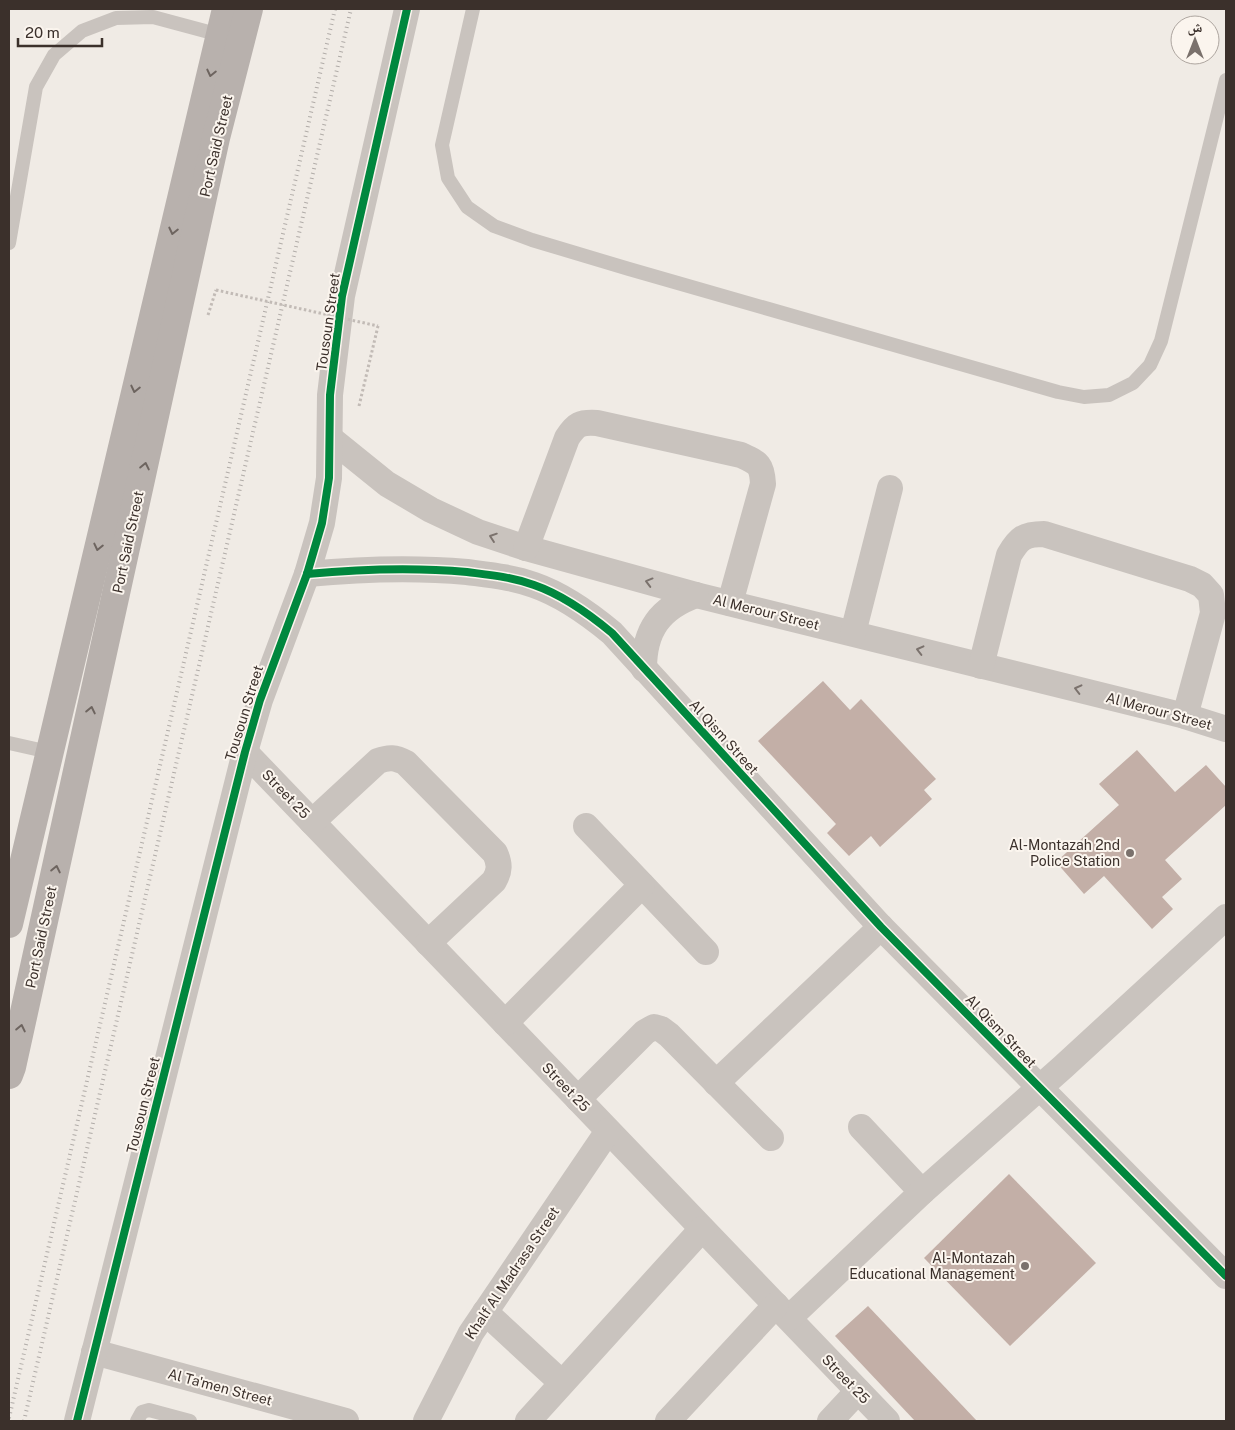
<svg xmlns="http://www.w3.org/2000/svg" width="1235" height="1430" viewBox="0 0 1235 1430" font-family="'Public Sans','Noto Naskh Arabic',sans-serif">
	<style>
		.building { fill: #c3afa7 }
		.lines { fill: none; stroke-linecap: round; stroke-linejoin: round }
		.path { stroke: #c2bbb6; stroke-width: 3; stroke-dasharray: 2.5 2.5; stroke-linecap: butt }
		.service { stroke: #c9c3be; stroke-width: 14 }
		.minor { stroke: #c9c3be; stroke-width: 26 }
		.primary { stroke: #b8b1ad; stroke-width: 28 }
		.rail { stroke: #b1aca8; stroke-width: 4; stroke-dasharray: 1 4; stroke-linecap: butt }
		.path-bridge { stroke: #c2bbb6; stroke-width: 3; stroke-dasharray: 2.5 2.5; stroke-linecap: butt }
		.cycleway-casing { stroke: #fbf5ee; stroke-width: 11 }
		.cycleway { stroke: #00873e; stroke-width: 8 }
		.oneway { stroke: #6d645f }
		.oneway2 { stroke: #7b726d }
		.poi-dot { fill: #7a716c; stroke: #fbf5ee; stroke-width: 2 }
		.labels { text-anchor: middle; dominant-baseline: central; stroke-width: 4; stroke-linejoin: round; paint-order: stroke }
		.street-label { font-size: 14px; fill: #3b302b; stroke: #fbf5ee }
		.poi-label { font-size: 14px; fill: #3b302b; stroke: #fbf5ee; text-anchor: end }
	</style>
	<rect width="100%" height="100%" fill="#f0ebe5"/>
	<g class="building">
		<path d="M 823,681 L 850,710 L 861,699 L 936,779 L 924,790 L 932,799 L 880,847 L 871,836 L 849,856 L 827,833 L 836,824 L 758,741 Z"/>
		<path d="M 1137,750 L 1175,792 L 1206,765 L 1226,787 L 1226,805 L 1165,860 L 1182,879 L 1162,897 L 1173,909 L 1152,929 L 1104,876 L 1084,894 L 1056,862 L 1119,805 L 1099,784 Z"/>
		<path d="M 1009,1174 L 1096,1263 L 1010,1346 L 924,1258 Z"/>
		<path d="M 868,1306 L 977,1421 L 915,1421 L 835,1336 Z"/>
	</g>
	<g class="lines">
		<g class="path">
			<path d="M 208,315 L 216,290"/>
			<path d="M 359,406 L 378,326"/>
		</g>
		<g class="service">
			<path d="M 473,9 L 442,145 L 448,178 L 467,207 L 494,226 L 532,240 L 629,269 L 1058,392 L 1084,397 L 1109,395 L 1133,383 L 1150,365 L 1161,341 L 1226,80"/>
			<path d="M 9,243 L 36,87 L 54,55 L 82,31 L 116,18 L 153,17 L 220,35"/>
			<path d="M 9,743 L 49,752"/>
			<path d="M 137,1421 L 142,1412 L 149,1410 L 190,1421"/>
		</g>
		<g class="minor">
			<path d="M 330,438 L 387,484 L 431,510 L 478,532 L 526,548 L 696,595 L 1185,716 L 1226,729"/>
			<path d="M 526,548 L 567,438 C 576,424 580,422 597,423 L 741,455 C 758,463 762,464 763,484 L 730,603"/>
			<path d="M 307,574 C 360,569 413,567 467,572 C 490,575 512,577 534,585 C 563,595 588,613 612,633 L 881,927 L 1226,1276"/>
			<path d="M 853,633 L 890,488"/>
			<path d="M 981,666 L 1009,555 C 1019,538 1024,534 1044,534 L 1190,579 L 1202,585 L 1211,595 L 1213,613 L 1185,716"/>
			<path d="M 644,669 C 644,630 660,608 696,595"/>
			<path d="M 245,752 L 887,1421"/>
			<path d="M 312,822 L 378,761 C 389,757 395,757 406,763 L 495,853 C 500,864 500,871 494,881 L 428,943"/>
			<path d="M 586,826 L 706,952"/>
			<path d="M 505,1023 L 642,885"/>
			<path d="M 716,1083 L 881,927"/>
			<path d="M 578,1099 L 645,1032 L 654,1027 L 661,1029 L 669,1035 L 771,1138"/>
			<path d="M 861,1127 L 922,1192"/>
			<path d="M 485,1312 L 562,1383"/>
			<path d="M 789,1318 L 922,1192 L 1063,1067 L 1226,917"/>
			<path d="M 94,1352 L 346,1421"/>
			<path d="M 77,1421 L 245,752 L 260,700 L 307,574 L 322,523 L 329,478 L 330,395 L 342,296 L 407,9"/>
			<path d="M 426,1421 L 471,1333 L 608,1131"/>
			<path d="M 528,1421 L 702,1229"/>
			<path d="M 668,1421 L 776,1305"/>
			<path d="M 830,1421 L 858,1391"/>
		</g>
		<g class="primary">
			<path d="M 9,924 L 226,9"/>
			<path d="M 9,1075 L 12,1067 L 216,138 L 249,9"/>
		</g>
		<g class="rail">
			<path d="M 9,1418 L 335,9"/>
			<path d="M 24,1421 L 351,9"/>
		</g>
		<path class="path-bridge" d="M 216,290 L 378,326"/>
		<defs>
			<g id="cycleway">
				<path d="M 307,574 C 360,569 413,567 467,572 C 490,575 512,577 534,585 C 563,595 588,613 612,633 L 881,927 L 1226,1276"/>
				<path d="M 77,1421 L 245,752 L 260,700 L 307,574 L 322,523 L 329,478 L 330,395 L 342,296 L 407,9"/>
			</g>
		</defs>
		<use href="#cycleway" class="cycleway-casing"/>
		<use href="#cycleway" class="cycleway"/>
	</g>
	<defs><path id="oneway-chevron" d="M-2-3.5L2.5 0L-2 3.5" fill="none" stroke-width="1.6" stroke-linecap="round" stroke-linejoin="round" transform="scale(1.25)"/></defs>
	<g class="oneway">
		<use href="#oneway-chevron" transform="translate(211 73) rotate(103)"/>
		<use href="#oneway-chevron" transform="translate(173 231) rotate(103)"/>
		<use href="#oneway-chevron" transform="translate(135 389) rotate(103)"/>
		<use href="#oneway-chevron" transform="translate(145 466) rotate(-78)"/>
		<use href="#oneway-chevron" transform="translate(98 547) rotate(103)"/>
		<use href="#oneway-chevron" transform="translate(91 710) rotate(-78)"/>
		<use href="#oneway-chevron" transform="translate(56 869) rotate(-78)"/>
		<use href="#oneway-chevron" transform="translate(21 1028) rotate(-78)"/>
	</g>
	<g class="oneway2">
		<use href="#oneway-chevron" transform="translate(493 537) rotate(-161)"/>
		<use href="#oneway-chevron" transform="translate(649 582) rotate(-165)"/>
		<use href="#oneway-chevron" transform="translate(920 650) rotate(-166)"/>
		<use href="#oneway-chevron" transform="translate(1078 689) rotate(-166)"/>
	</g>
	<g class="poi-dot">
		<circle cx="1130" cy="853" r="5"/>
		<circle cx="1025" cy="1266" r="5"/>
	</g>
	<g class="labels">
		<g class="street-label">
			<text transform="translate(216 146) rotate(-77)">Port Said Street</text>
			<text transform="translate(328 322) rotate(-82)">Tousoun Street</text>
			<text transform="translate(128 542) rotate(-78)">Port Said Street</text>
			<text transform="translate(766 612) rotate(14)">Al Merour Street</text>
			<text transform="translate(1159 711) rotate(15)">Al Merour Street</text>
			<text transform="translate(244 713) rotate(-73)">Tousoun Street</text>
			<text transform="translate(724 737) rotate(48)">Al Qism Street</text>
			<text transform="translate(286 794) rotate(46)">Street 25</text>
			<text transform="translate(41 937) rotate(-78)">Port Said Street</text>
			<text transform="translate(1001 1031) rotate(46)">Al Qism Street</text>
			<text transform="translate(566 1087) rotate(46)">Street 25</text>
			<text transform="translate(143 1105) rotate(-76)">Tousoun Street</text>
			<text transform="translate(512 1273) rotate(-56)">Khalf Al Madrasa Street</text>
			<text transform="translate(846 1379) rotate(46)">Street 25</text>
			<text transform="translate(220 1387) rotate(15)">Al Ta'men Street</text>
		</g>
		<g class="poi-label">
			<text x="1120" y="845">Al-Montazah 2nd<tspan x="1120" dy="16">Police Station</tspan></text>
			<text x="1015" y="1258">Al-Montazah<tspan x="1015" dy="16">Educational Management</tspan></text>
		</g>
	</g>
	<rect width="1235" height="1430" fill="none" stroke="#3b302b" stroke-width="20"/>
	<g transform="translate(1195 40)"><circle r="24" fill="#fbf5ee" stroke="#aea6a0"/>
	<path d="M0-4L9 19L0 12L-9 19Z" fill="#7a716c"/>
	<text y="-8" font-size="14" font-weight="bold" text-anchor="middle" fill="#3b302b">ش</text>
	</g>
	<path d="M18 38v8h84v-8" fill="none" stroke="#3b302b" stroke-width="2.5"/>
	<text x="25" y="38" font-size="15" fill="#3b302b" stroke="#fbf5ee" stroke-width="4" paint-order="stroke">20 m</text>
</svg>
